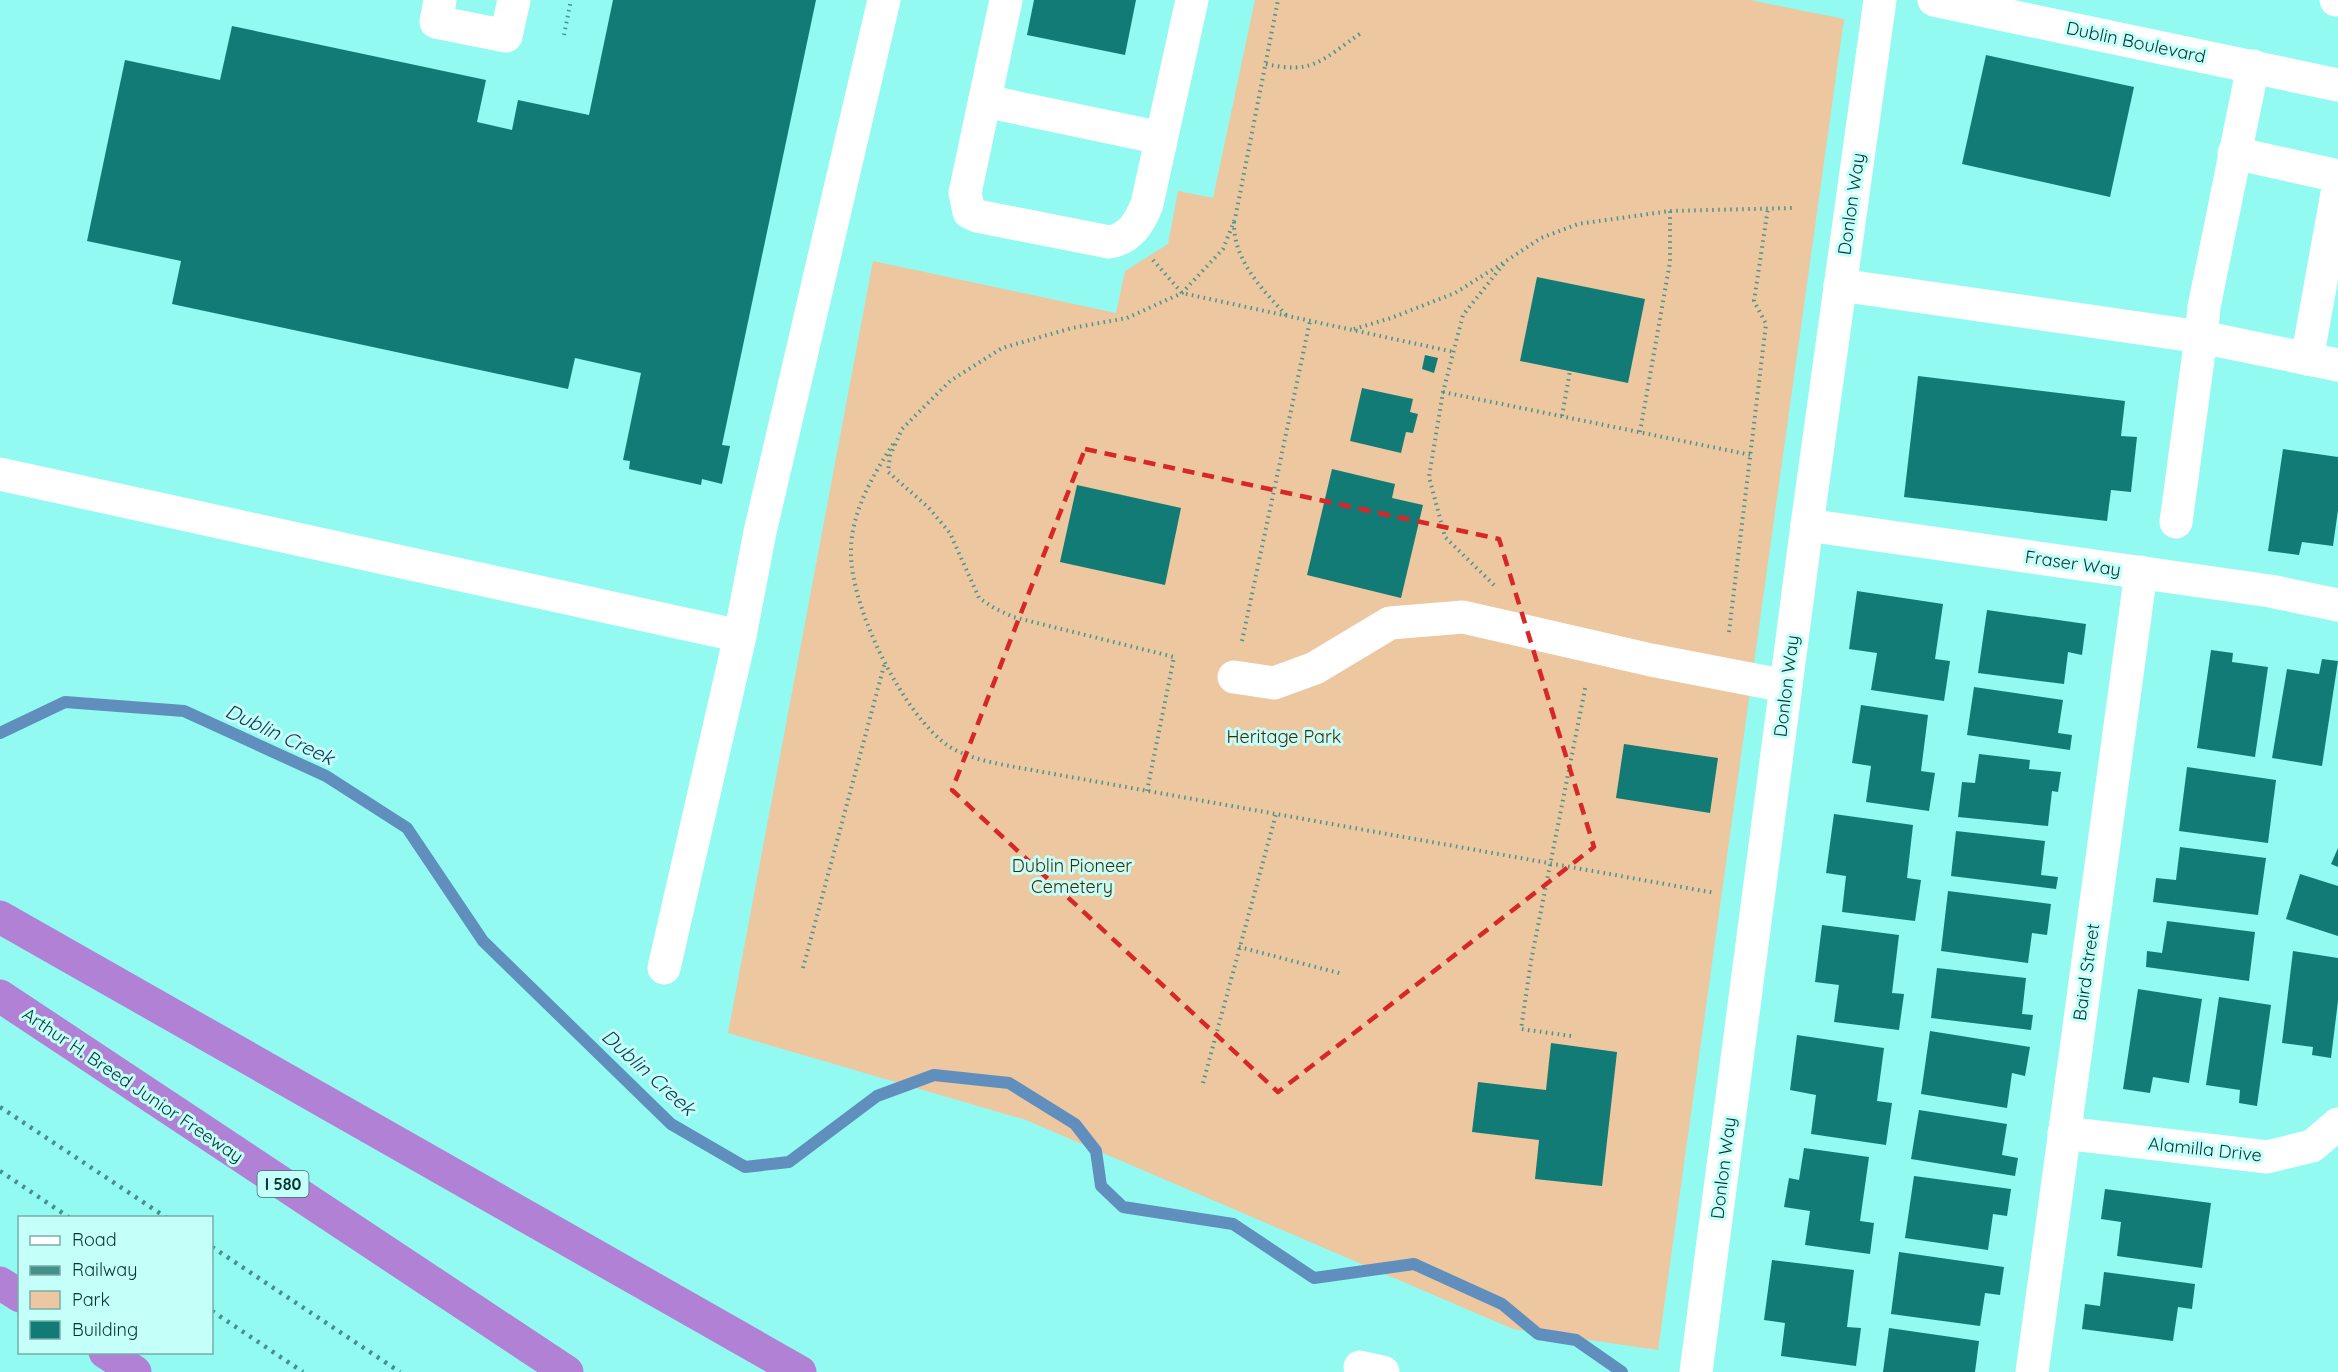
<svg xmlns="http://www.w3.org/2000/svg" width="2338" height="1372" viewBox="0 0 2338 1372" font-family="Quicksand,sans-serif">
	<style>
		.green { fill: #ecc79f }
		.lines { fill: none; stroke-linecap: round; stroke-linejoin: round }
		.stream { stroke: #608fbe; stroke-width: 12 }
		.building { fill: #127b75 }
		.path { stroke: #49958f; stroke-width: 4; stroke-dasharray: 1.5 4.5; stroke-linecap: butt }
		.minor { stroke: #fff; stroke-width: 33 }
		.highway { stroke: #b181d5; stroke-width: 33 }
		.rail { stroke: #46908a; stroke-width: 4.5; stroke-dasharray: 3 6; stroke-linecap: butt }
		.marked { fill: none; stroke: #d62828; stroke-width: 4.5; stroke-dasharray: 12 8; stroke-linejoin: round }
		.labels { text-anchor: middle; dominant-baseline: central; stroke-width: 6; stroke-linejoin: round; paint-order: stroke }
		.shield { fill: #c5fffa; stroke: #3d716d; stroke-width: 1.5 }
		.shield-label { font-size: 16px; font-weight: bold; fill: #033431 }
		.street-label { font-size: 18px; fill: #033431; stroke: #c5fffa }
		.park-label { font-size: 18px; fill: #472900; stroke: #c5fffa }
		.water-label { font-size: 20px; font-style: italic; fill: #113555; stroke: #c5fffa }
	</style>
	<rect width="100%" height="100%" fill="#93faf2"/>
	<path class="green" d="M 1255,0 L 1750,0 L 1844,19 L 1658,1350 L 1513,1329 L 1026,1120 L 728,1033 L 873,261 L 1116,313 L 1125,271 L 1168,244 L 1178,191 L 1213,198 Z"/>
	<g class="lines">
		<path class="stream" d="M 0,733 L 65,702 L 184,711 L 326,776 L 407,828 L 483,941 L 671,1124 L 745,1167 L 789,1162 L 877,1096 L 934,1075 L 1009,1083 L 1075,1124 L 1096,1151 L 1101,1186 L 1123,1207 L 1233,1224 L 1314,1278 L 1414,1264 L 1502,1304 L 1538,1334 L 1576,1340 L 1622,1372"/>
	</g>
	<g class="building">
		<path d="M 613,0 L 816,0 L 722,445 L 730,446 L 722,484 L 702,479 L 701,485 L 629,469 L 630,461 L 623,460 L 641,373 L 575,358 L 568,389 L 172,304 L 181,261 L 87,241 L 125,60 L 220,80 L 232,26 L 486,80 L 477,122 L 512,130 L 518,100 L 589,115 Z"/>
		<path d="M 1034,0 L 1136,0 L 1125,55 L 1027,35 Z"/>
		<path d="M 1986,55 L 2134,87 L 2110,197 L 1962,164 Z"/>
		<path d="M 1537,277 L 1645,299 L 1628,383 L 1520,361 Z"/>
		<path d="M 1425,355 L 1438,358 L 1434,373 L 1422,369 Z"/>
		<path d="M 1918,376 L 2125,401 L 2121,436 L 2137,437 L 2131,492 L 2111,490 L 2107,521 L 1904,497 Z"/>
		<path d="M 1362,388 L 1413,399 L 1410,412 L 1418,414 L 1413,433 L 1406,432 L 1401,453 L 1350,441 Z"/>
		<path d="M 2283,449 L 2338,457 L 2338,510 L 2333,546 L 2302,542 L 2299,555 L 2268,551 Z"/>
		<path d="M 1332,469 L 1395,484 L 1392,498 L 1423,505 L 1401,598 L 1307,575 Z"/>
		<path d="M 1077,485 L 1181,508 L 1165,585 L 1060,562 Z"/>
		<path d="M 1857,591 L 1943,604 L 1935,659 L 1950,661 L 1944,701 L 1871,690 L 1877,653 L 1849,649 Z"/>
		<path d="M 1987,610 L 2086,624 L 2082,655 L 2068,652 L 2064,684 L 1978,673 Z"/>
		<path d="M 2211,650 L 2233,653 L 2232,662 L 2268,667 L 2255,757 L 2197,748 Z"/>
		<path d="M 2322,659 L 2338,661 L 2322,766 L 2272,758 L 2287,669 L 2319,674 Z"/>
		<path d="M 1974,687 L 2063,700 L 2058,733 L 2072,735 L 2070,750 L 1967,735 Z"/>
		<path d="M 1861,705 L 1928,715 L 1921,771 L 1935,773 L 1929,811 L 1866,802 L 1871,766 L 1852,763 Z"/>
		<path d="M 1624,744 L 1718,758 L 1710,813 L 1616,798 Z"/>
		<path d="M 1979,754 L 2030,760 L 2029,769 L 2061,772 L 2058,792 L 2052,791 L 2048,826 L 1958,817 L 1962,782 L 1975,783 Z"/>
		<path d="M 2187,767 L 2276,780 L 2268,843 L 2179,831 Z"/>
		<path d="M 1834,814 L 1913,825 L 1907,878 L 1921,880 L 1915,921 L 1842,912 L 1846,876 L 1826,873 Z"/>
		<path d="M 1956,831 L 2045,841 L 2041,875 L 2058,877 L 2056,889 L 1951,876 Z"/>
		<path d="M 2180,847 L 2266,858 L 2258,915 L 2153,902 L 2156,878 L 2176,880 Z"/>
		<path d="M 2338,848 L 2338,867 L 2331,864 Z"/>
		<path d="M 2300,874 L 2338,886 L 2338,936 L 2286,919 Z"/>
		<path d="M 1948,891 L 2051,904 L 2047,935 L 2032,933 L 2028,963 L 1941,951 Z"/>
		<path d="M 2167,921 L 2255,932 L 2249,981 L 2146,967 L 2147,951 L 2162,953 Z"/>
		<path d="M 1822,925 L 1899,935 L 1892,993 L 1904,994 L 1899,1030 L 1834,1022 L 1839,985 L 1815,982 Z"/>
		<path d="M 2293,951 L 2338,958 L 2338,1001 L 2331,1058 L 2312,1055 L 2313,1047 L 2282,1043 Z"/>
		<path d="M 1937,968 L 2026,978 L 2022,1014 L 2033,1015 L 2031,1030 L 1931,1018 Z"/>
		<path d="M 2138,989 L 2202,999 L 2189,1083 L 2153,1077 L 2150,1093 L 2123,1089 Z"/>
		<path d="M 2219,997 L 2271,1005 L 2257,1106 L 2239,1103 L 2240,1090 L 2206,1085 Z"/>
		<path d="M 1930,1031 L 2030,1047 L 2025,1076 L 2012,1073 L 2007,1108 L 1921,1094 Z"/>
		<path d="M 1797,1035 L 1884,1048 L 1877,1101 L 1892,1103 L 1886,1145 L 1811,1134 L 1816,1095 L 1790,1090 Z"/>
		<path d="M 1551,1043 L 1617,1052 L 1602,1186 L 1535,1179 L 1539,1140 L 1472,1132 L 1478,1082 L 1546,1090 Z"/>
		<path d="M 1919,1110 L 2007,1124 L 2002,1155 L 2018,1158 L 2015,1176 L 1911,1159 Z"/>
		<path d="M 1804,1148 L 1869,1157 L 1860,1221 L 1874,1223 L 1870,1254 L 1805,1245 L 1810,1211 L 1784,1207 L 1789,1178 L 1799,1180 Z"/>
		<path d="M 1914,1176 L 2011,1189 L 2007,1216 L 1993,1214 L 1988,1250 L 1905,1238 Z"/>
		<path d="M 2105,1189 L 2211,1203 L 2202,1268 L 2117,1256 L 2121,1222 L 2101,1219 Z"/>
		<path d="M 1899,1252 L 2004,1267 L 2000,1295 L 1985,1293 L 1980,1326 L 1891,1314 Z"/>
		<path d="M 1772,1260 L 1854,1270 L 1847,1327 L 1861,1328 L 1856,1366 L 1781,1356 L 1785,1323 L 1764,1320 Z"/>
		<path d="M 2104,1272 L 2195,1284 L 2192,1309 L 2178,1307 L 2173,1341 L 2082,1329 L 2085,1304 L 2100,1306 Z"/>
		<path d="M 1889,1328 L 1979,1341 L 1975,1372 L 1883,1372 Z"/>
	</g>
	<g class="lines">
		<g class="path">
			<path d="M 564,35 L 571,0"/>
			<path d="M 1266,64 C 1314,75 1323,59 1361,33"/>
			<path d="M 1234,222 C 1233,260 1262,289 1286,315"/>
			<path d="M 1153,260 L 1182,293 L 1454,352"/>
			<path d="M 1354,329 L 1391,318 L 1455,293 L 1503,263"/>
			<path d="M 1443,392 L 1751,455"/>
			<path d="M 1562,416 L 1570,371"/>
			<path d="M 1640,432 L 1670,262 L 1670,211"/>
			<path d="M 893,444 C 872,477 850,514 851,554 C 851,608 904,717 950,747 C 970,759 994,763 1015,767 L 1715,893"/>
			<path d="M 1494,585 L 1445,537 L 1429,477 L 1443,392 L 1463,315 L 1506,261 L 1541,238 L 1578,224 L 1670,211 L 1793,208"/>
			<path d="M 1729,632 L 1766,324 L 1754,301 L 1768,208"/>
			<path d="M 1242,641 L 1310,321"/>
			<path d="M 1147,791 L 1174,657 L 1013,617 L 994,608 L 979,598 L 950,533 L 928,507 L 888,472 L 890,456 L 902,429 L 950,381 L 1002,348 L 1072,328 L 1127,318 L 1182,293 L 1223,249 L 1235,219 L 1278,0"/>
			<path d="M 1239,947 L 1343,974"/>
			<path d="M 803,968 L 885,662"/>
			<path d="M 1571,1036 L 1521,1029 L 1531,961 L 1586,684"/>
			<path d="M 1203,1083 L 1276,814"/>
		</g>
		<g class="minor">
			<path d="M 440,0 L 436,22 L 506,36 L 514,0"/>
			<path d="M 1006,0 L 965,193 L 969,212 L 977,216 L 1109,242 C 1130,239 1140,222 1147,204 L 1192,0"/>
			<path d="M 1934,0 L 2338,85"/>
			<path d="M 2336,0 L 2338,0"/>
			<path d="M 2253,66 L 2204,307 L 2201,337 L 2338,365"/>
			<path d="M 985,101 L 1161,138"/>
			<path d="M 2234,153 L 2338,176"/>
			<path d="M 1840,285 L 2201,337 L 2176,522"/>
			<path d="M 2307,359 L 2338,188"/>
			<path d="M 0,474 L 740,636"/>
			<path d="M 1807,525 L 2270,591 L 2338,605"/>
			<path d="M 1234,677 L 1274,683 L 1315,668 L 1390,623 L 1463,617 L 1651,660 L 1786,686"/>
			<path d="M 664,968 L 740,636 L 760,532 L 884,0"/>
			<path d="M 2064,1133 L 2267,1157 L 2312,1146 L 2338,1124"/>
			<path d="M 1360,1367 L 1383,1372"/>
			<path d="M 1696,1372 L 1807,525 L 1880,0"/>
			<path d="M 2032,1372 L 2141,572"/>
		</g>
		<g class="highway">
			<path d="M 0,917 L 800,1372"/>
			<path d="M 0,996 L 567,1372"/>
			<path d="M 0,1283 L 20,1296"/>
			<path d="M 105,1352 L 135,1372"/>
		</g>
		<g class="rail">
			<path d="M 0,1107 L 167,1218"/>
			<path d="M 0,1171 L 70,1218"/>
			<path d="M 212,1247 L 400,1372"/>
			<path d="M 212,1311 L 303,1372"/>
		</g>
	</g>
	<path class="marked" d="M 1085,449 L 1499,539 L 1594,847 L 1278,1092 L 952,790 Z"/>
	<g class="labels">
		<rect class="shield" x="257.5" y="1171" width="51" height="26" rx="4.5"/>
		<g class="shield-label">
			<text x="283" y="1184">I 580</text>
		</g>
		<g class="street-label">
			<text transform="translate(2136 42) rotate(12)">Dublin Boulevard</text>
			<text transform="translate(1851 204) rotate(-82)">Donlon Way</text>
			<text transform="translate(2073 563) rotate(8)">Fraser Way</text>
			<text transform="translate(1786 686) rotate(-83)">Donlon Way</text>
			<text transform="translate(2086 972) rotate(-82)">Baird Street</text>
			<text transform="translate(133 1085) rotate(34)">Arthur H. Breed Junior Freeway</text>
			<text transform="translate(2205 1149) rotate(6)">Alamilla Drive</text>
			<text transform="translate(1723 1168) rotate(-83)">Donlon Way</text>
		</g>
		<g class="park-label">
			<text x="1284" y="736">Heritage Park</text>
			<text x="1072" y="865">Dublin Pioneer<tspan x="1072" dy="21">Cemetery</tspan></text>
		</g>
		<g class="water-label">
			<text transform="translate(280 734) rotate(25)">Dublin Creek</text>
			<text transform="translate(649 1072) rotate(42)">Dublin Creek</text>
		</g>
	</g>
	<rect x="18" y="1216" width="195" height="138" fill="#c5fffa" stroke="#77aeaa" stroke-width="1.5"/>
	<rect x="30" y="1236" width="30" height="9" fill="#ffffff" stroke="#77aeaa" stroke-width="1.5"/>
	<text x="72" y="1246" font-size="18" fill="#033431">Road</text>
	<rect x="30" y="1266" width="30" height="9" fill="#46908a" stroke="#77aeaa" stroke-width="1.5"/>
	<text x="72" y="1276" font-size="18" fill="#033431">Railway</text>
	<rect x="30" y="1291" width="30" height="18" fill="#ecc79f" stroke="#77aeaa" stroke-width="1.5"/>
	<text x="72" y="1306" font-size="18" fill="#033431">Park</text>
	<rect x="30" y="1321" width="30" height="18" fill="#127b75" stroke="#77aeaa" stroke-width="1.5"/>
	<text x="72" y="1336" font-size="18" fill="#033431">Building</text>
</svg>
